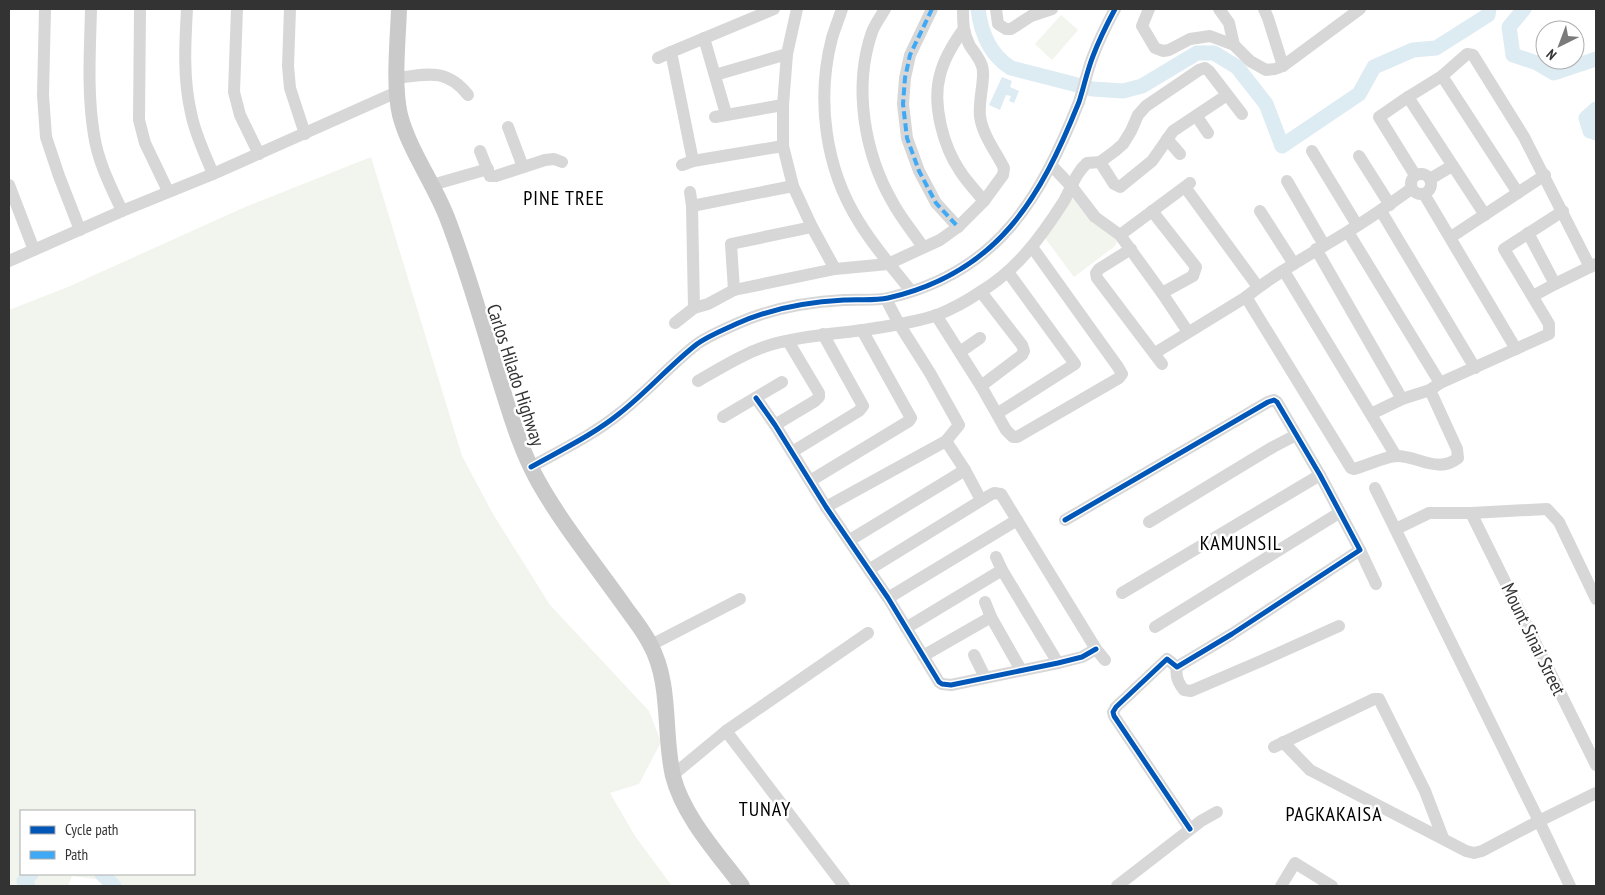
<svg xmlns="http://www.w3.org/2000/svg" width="1605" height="895" viewBox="0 0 1605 895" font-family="'PT Sans Narrow',sans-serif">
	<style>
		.green { fill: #f1f5ed; fill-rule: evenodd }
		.water { fill: #ddebf3 }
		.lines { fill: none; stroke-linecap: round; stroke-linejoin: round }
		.river { stroke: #ddebf3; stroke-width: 15 }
		.minor { stroke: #d7d7d7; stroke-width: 12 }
		.major { stroke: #cacaca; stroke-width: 16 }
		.quiet { stroke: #3fa9f5; stroke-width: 4; stroke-dasharray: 8 4; stroke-linecap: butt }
		.cycleway-casing { stroke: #fff; stroke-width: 8 }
		.cycleway { stroke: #0057b8; stroke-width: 5 }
		.labels { text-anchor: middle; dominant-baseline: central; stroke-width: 5; stroke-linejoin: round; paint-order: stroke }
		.street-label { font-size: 19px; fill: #333; stroke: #fff }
		.neighbourhood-label { font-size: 20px; letter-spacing: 1px; fill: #000; stroke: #fff }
	</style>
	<rect width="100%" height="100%" fill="#fff"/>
	<g class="green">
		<path d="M 1061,15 L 1078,30 L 1052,60 L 1035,44 Z"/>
		<path d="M 371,157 L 462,456 L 493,514 L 550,605 L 649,711 L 661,742 L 639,784 L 610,793 L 635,836 L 672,886 L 122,886 L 119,882 L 72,876 L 68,886 L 9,886 L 9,310 L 68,287 L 245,207 ZM 21,811 L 194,811 L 194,874 L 21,874 Z"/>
		<path d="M 1072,198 L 1093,223 L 1116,238 L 1117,242 L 1115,246 L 1074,277 L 1042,234 Z"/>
	</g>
	<path class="water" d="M 1002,77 L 1012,81 L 1010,87 L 1019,91 L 1014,103 L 1009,101 L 1011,96 L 1006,95 L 1000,110 L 989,105 Z"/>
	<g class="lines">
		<g class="river">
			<path d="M 978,9 C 981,33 990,55 1011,68 L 1093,89 L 1123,91 L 1142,86 L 1197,53 L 1214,53 L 1237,67 L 1266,104 L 1282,146 L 1359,94 L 1374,67 L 1413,50 L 1436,48 L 1488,15 L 1489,9"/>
			<path d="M 1524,9 L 1509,27 L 1513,55 L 1537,63 L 1554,73 L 1596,59"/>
			<path d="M 1596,109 L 1586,118 L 1590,131 L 1596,133"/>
			<path d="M 102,874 L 114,886"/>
			<path d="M 28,886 L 24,881 L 31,874"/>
		</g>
		<g class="minor">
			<path d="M 45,9 L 43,95 L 46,137 L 59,176 L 80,230"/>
			<path d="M 91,9 C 90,51 87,93 94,135 C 98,162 111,187 122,211"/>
			<path d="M 140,9 L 139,120 L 145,143 L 168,191"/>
			<path d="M 187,9 C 185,44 183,78 191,113 C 195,134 205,154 213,174"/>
			<path d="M 237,9 L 234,92 L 240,115 L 259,154"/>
			<path d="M 290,9 L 288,66 L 290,88 L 305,134"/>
			<path d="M 797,9 L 787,54 L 783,105 L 783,146 L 793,186 L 812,227 L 835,269"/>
			<path d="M 842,9 C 839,18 835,28 832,38 C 816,99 825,168 859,222 C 874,247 893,268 911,291"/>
			<path d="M 885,9 C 881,16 875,24 872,32 C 853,87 864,153 893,203 C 901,218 913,232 923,247"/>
			<path d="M 932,9 L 910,55 L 905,78 L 903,104 L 907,138 L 919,171 L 936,203 L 958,227"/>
			<path d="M 996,9 L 998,24 L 1006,29 L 1011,29 L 1031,16 L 1052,9"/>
			<path d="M 1149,9 L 1142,26 L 1155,48 L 1163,51 L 1169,50 L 1190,39 L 1210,36 L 1234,45 L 1250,61 L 1266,70 L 1275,69 L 1283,66 L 1360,9"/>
			<path d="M 1219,9 L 1229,23 L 1234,45"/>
			<path d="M 1264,9 L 1268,18 L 1283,66"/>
			<path d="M 963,30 C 953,44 944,58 940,75 C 932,104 943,146 960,171 C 967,182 976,191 984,201"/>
			<path d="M 704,38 L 726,114"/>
			<path d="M 671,52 L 693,161"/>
			<path d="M 658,58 L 671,52 L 774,9"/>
			<path d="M 715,75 L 787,54"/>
			<path d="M 1442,76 L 1518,193"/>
			<path d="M 397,78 C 427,74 447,68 468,95"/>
			<path d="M 1408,97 L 1485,215"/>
			<path d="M 715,117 L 783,105"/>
			<path d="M 1197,117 L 1208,133"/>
			<path d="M 508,127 L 523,167"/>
			<path d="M 1167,139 L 1180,154"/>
			<path d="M 480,151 L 490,176 L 496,176 L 545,160 L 554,159 L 562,162"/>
			<path d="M 1312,151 L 1357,225"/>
			<path d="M 1359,156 L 1390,205"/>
			<path d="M 1100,162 L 1114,184 L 1120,187 L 1152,161 L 1173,131 L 1227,95"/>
			<path d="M 682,165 L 693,161 L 783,146"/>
			<path d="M 1051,165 L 1072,187 L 1095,217 L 1120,235 L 1162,293 L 1188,332"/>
			<circle cx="1421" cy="184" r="10"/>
			<path d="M 1415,175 L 1379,117 L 1408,97 L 1442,76 L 1467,54 L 1473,55 L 1524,137 L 1590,267"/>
			<path d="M 1430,179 L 1452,166"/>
			<path d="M 1287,181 L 1324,245"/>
			<path d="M 9,185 L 34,250"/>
			<path d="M 432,185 L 488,169"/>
			<path d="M 1185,187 L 1258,287"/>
			<path d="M 690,192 L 692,206 L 694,308"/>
			<path d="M 1424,194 L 1516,349"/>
			<path d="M 692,206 L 793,186"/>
			<path d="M 1152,211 L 1196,267 L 1193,276 L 1162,293"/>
			<path d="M 1260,211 L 1294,264"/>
			<path d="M 1381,211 L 1475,368"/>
			<path d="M 1348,232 L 1440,383"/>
			<path d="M 1528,233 L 1555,284 L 1533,296"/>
			<path d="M 1120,235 L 1190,183"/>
			<path d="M 1451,237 L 1545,175"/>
			<path d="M 1131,249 L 1099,269 L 1096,273 L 1097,278 L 1162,364"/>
			<path d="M 1316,249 L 1402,399"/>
			<path d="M 9,261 L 122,211 L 213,174 L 397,92"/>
			<path d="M 1284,271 L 1396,456"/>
			<path d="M 1555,284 L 1596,264"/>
			<path d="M 734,290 L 731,244 L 812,227"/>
			<path d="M 1246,297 L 1351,468 L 1354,469 C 1365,466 1387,456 1397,456 C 1418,456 1438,474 1458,458 L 1457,449 L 1430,390"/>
			<path d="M 936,315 L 981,386 L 1006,430 L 1013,437 L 1017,437 L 1119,378 L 1122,374 L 1118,367 L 1032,247"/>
			<path d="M 675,323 L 694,308 L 708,304 L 734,290 L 835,269 L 888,264 L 940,240 L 958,227 L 984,201 L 1003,175 L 1004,168 C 996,152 982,134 980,116 C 978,101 986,76 982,66 C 980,59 974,52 970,46 C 963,33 963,23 963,9"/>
			<path d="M 960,352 L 980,338"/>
			<path d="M 1155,353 L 1246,297 C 1277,272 1313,253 1347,232 C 1369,219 1390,204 1411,189"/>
			<path d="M 698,381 C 722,367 746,352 773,344 C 802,336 833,334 863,330 C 884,327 917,322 937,315 C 952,309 967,301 980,292 C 1017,270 1041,237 1064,201 C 1072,187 1075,174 1087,163 L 1100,162 L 1115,151 L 1123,144 L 1131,131 L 1138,115 L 1146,106 L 1199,70 L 1205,68 L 1209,71 L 1242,114"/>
			<path d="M 981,386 L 1022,355 L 1024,351 L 1022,345 L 981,292"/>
			<path d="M 756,398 L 775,425 L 826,507 L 888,598 L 939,682 L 942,684 L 951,685 L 1058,663 L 1082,657 L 1096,649"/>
			<path d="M 998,413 L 1075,364 L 1008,272"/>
			<path d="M 1371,414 L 1402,399 L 1430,390 L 1440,383 L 1549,334 L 1549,324 L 1504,249 L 1563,211"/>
			<path d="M 723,417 L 782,382"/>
			<path d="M 775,425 L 815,401 L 819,397 L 819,393 L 788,341"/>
			<path d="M 946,441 L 965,470 L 981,500"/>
			<path d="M 792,452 L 859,411 L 863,406 L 823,334"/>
			<path d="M 531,467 C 561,450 593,435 620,413 C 647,392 670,365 697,344 C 708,336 723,330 736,324 C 771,308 806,302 844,300 C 858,299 874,301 888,298 C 998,273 1040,199 1079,102 C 1084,87 1087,71 1093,56 C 1099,40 1107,24 1115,9"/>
			<path d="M 810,481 L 909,421 L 911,418 L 862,330"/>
			<path d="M 1375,488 L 1539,821 L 1570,886"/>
			<path d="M 826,507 L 946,441 L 959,425 L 930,373 L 899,324 L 886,299"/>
			<path d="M 1471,513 L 1596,765"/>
			<path d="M 1065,520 L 1268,402 L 1274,400 L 1277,402 L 1320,475 L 1360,550 L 1232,634 L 1177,667 L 1167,659 L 1116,707 L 1113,712 L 1114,716 L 1190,829"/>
			<path d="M 1149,522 L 1273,447 L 1296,435"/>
			<path d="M 1396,529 L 1429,513 L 1471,513 L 1547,509 L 1559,522 L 1596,599"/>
			<path d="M 850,540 L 965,470"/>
			<path d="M 1360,550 L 1376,584"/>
			<path d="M 996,557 L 1002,570 L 1058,663"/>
			<path d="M 870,569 L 990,495 L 994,493 L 1001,494 L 1096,649 L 1105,660"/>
			<path d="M 1122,593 L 1320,475"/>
			<path d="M 888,598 L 1017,520"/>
			<path d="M 985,602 L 991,617 L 1021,670"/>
			<path d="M 1155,627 L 1339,513"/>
			<path d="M 906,628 L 1002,570"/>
			<path d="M 651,645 L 740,599"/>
			<path d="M 974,655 L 985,677"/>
			<path d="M 923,656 L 991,617"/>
			<path d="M 1177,667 C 1175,676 1178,683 1184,690 L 1191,691 L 1261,661 L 1339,626"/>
			<path d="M 726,731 L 844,886"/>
			<path d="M 1283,742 L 1310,770 L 1466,851 L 1474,853 L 1482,851 L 1539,821 L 1596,793"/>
			<path d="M 1274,747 L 1374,699 L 1379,699 L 1425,791 L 1443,838"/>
			<path d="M 673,775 L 726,731 L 868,633"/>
			<path d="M 1117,886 L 1201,821 L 1217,812"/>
			<path d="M 1281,886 L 1295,863 L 1332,886"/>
		</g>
		<path class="major" d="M 399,9 C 398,40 393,85 400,115 C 409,150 435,185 448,220 C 467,270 482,321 497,372 C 509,409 519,447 538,481 C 562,524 594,563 623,604 C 632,617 643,630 650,644 C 672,684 663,733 673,776 C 683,816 718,854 742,886"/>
		<path class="quiet" d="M 932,9 L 910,55 L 905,78 L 903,104 L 907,138 L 919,171 L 936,203 L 958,227"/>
		<defs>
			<g id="cycleway">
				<path d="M 756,398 L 775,425 L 826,507 L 888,598 L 939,682 L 942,684 L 951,685 L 1058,663 L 1082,657 L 1096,649"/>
				<path d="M 531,467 C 561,450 593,435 620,413 C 647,392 670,365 697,344 C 708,336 723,330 736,324 C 771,308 806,302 844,300 C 858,299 874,301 888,298 C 998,273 1040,199 1079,102 C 1084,87 1087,71 1093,56 C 1099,40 1107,24 1115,9"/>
				<path d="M 1065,520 L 1268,402 L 1274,400 L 1277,402 L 1320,475 L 1360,550 L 1232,634 L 1177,667 L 1167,659 L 1116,707 L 1113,712 L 1114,716 L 1190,829"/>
			</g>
		</defs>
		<use href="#cycleway" class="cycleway-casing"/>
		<use href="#cycleway" class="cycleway"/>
	</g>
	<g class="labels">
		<g class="street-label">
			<text transform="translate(516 375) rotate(72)">Carlos Hilado Highway</text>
			<text transform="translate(1534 639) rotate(64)">Mount Sinai Street</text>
		</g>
		<g class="neighbourhood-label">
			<text x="564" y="198">PINE TREE</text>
			<text x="1241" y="543">KAMUNSIL</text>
			<text x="765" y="809">TUNAY</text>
			<text x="1334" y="814">PAGKAKAISA</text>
		</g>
	</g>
	<rect width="1605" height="895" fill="none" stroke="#333333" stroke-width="20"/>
	<rect x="20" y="810" width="175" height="65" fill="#ffffff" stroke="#adadad"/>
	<rect x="30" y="826" width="25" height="8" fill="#0057b8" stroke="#adadad"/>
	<text x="65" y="835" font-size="15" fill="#333333">Cycle path</text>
	<rect x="30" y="851" width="25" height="8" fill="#3fa9f5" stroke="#adadad"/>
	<text x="65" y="860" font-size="15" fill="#333333">Path</text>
	<g transform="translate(1560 45) rotate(222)"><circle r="24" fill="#ffffff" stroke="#adadad"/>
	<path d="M0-4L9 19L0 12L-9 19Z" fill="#7a7a7a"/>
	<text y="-8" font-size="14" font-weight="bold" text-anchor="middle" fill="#333333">N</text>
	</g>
</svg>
